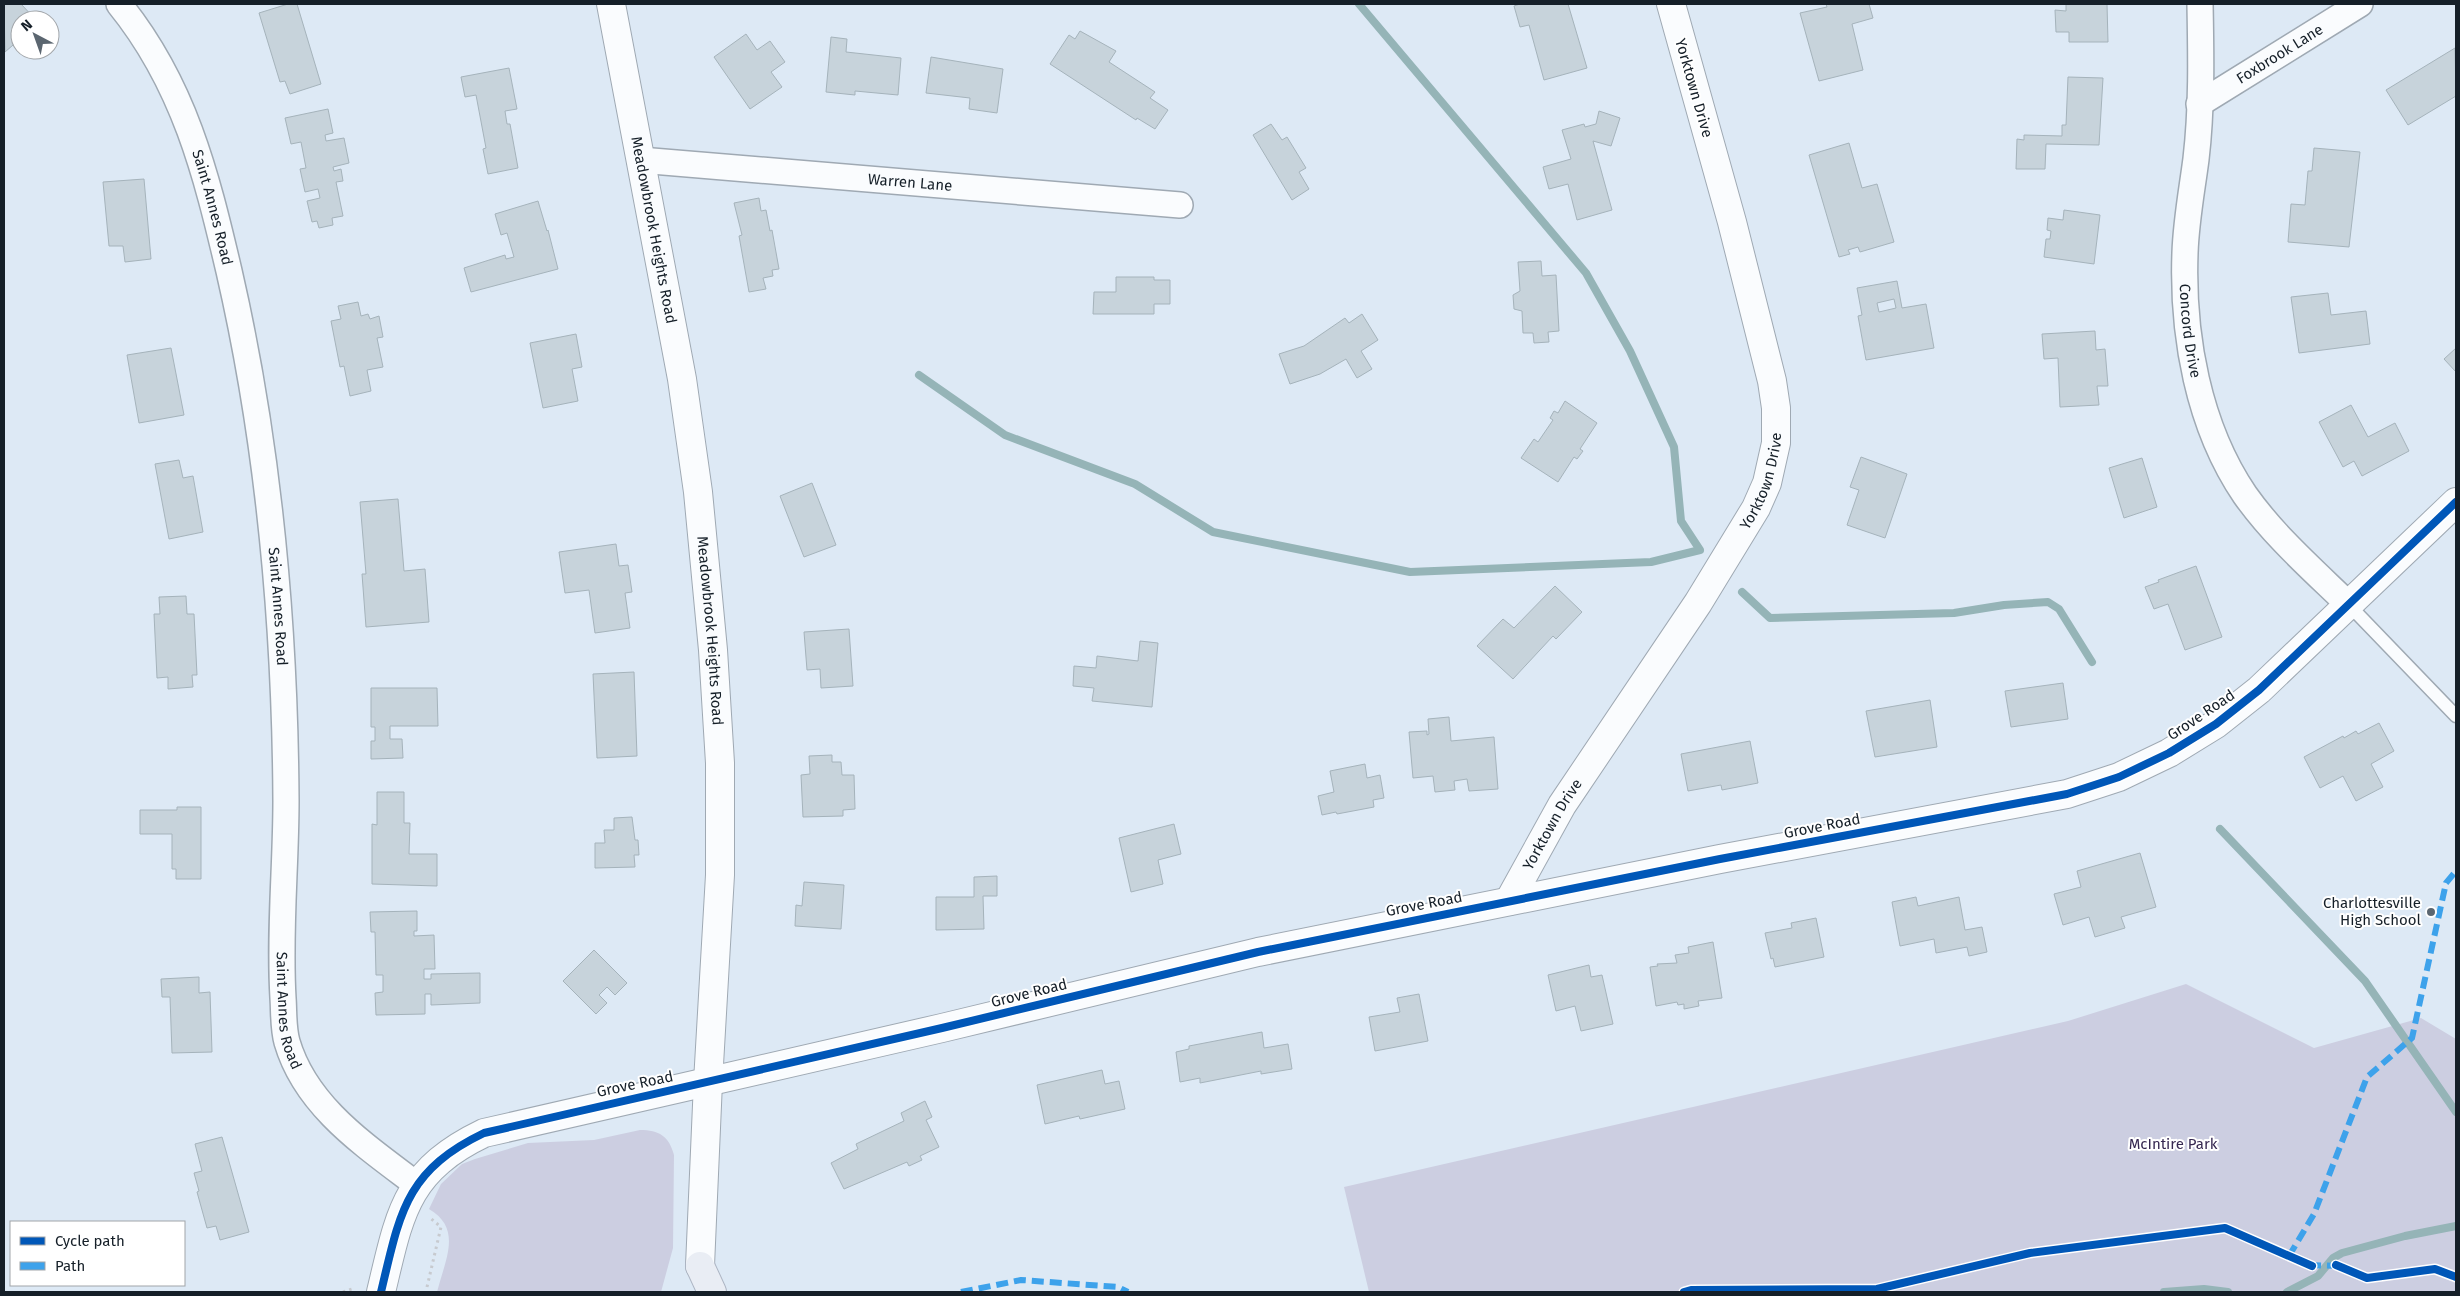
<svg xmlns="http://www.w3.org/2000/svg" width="2460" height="1296" viewBox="0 0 2460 1296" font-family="'Fira Sans',sans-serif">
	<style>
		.green { fill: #cccee1 }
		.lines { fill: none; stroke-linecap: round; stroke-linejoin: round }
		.stream { stroke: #95b4b7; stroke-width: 8 }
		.building { fill: #c7d3db; stroke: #a5b3bb; fill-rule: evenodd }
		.service-casing { stroke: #9fa9b3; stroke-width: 15 }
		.minor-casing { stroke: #9fa9b3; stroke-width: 28 }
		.tertiary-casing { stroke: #9fa9b3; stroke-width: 30 }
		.trunk-casing { stroke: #aeb6c4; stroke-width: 30 }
		.path { stroke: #c7cacf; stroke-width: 3; stroke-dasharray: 2.5 4; stroke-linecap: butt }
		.service { stroke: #fafcfe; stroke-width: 12 }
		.minor { stroke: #fafcfe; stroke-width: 25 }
		.tertiary { stroke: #fafcfe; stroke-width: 28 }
		.trunk { stroke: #e9edf4; stroke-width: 28 }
		.quiet { stroke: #3da2eb; stroke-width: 6; stroke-dasharray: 12 6; stroke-linecap: butt }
		.cycleway-casing { stroke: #fff; stroke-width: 11 }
		.cycleway { stroke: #0057b8; stroke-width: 8 }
		.poi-dot { fill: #5b6670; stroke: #fff; stroke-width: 2 }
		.labels { text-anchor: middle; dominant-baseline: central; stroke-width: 4; stroke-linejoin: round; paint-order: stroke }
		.street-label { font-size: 15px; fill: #151f28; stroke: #fff }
		.poi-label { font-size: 15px; fill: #151f28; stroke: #fff; text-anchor: end }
		.park-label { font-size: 15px; fill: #362851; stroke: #fff }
	</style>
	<rect width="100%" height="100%" fill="#dde9f5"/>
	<g class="green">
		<path d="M 2186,984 L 2314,1048 L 2421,1018 L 2456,1039 L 2456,1292 L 1369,1292 L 1344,1187 L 2068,1021 Z"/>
		<path d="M 640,1130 C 659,1130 669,1136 674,1155 L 673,1248 L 661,1292 L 437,1292 C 445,1260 463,1229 429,1209 L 441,1184 L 462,1164 L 475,1159 L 528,1143 L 594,1140 Z"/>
	</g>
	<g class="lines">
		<g class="stream">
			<path d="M 919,375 L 1005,435 L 1135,484 L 1213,532 L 1410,572 L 1651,562 L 1700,550 L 1681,521 L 1674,447 L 1630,351 L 1586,273 L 1359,4"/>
			<path d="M 1742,592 L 1770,618 L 1954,613 L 2004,605 L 2048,602 L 2059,609 L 2092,662"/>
			<path d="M 2220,829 L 2365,981 L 2456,1112"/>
			<path d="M 2164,1292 L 2204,1289 L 2228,1292"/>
			<path d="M 2287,1292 L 2318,1276 L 2333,1258 L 2342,1253 L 2405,1236 L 2456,1226"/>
		</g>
	</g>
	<g class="building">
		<path d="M 4,4 L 21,4 L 36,20 L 20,20 L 20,39 L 5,52 Z"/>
		<path d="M 288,4 L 297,4 L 321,84 L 290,94 L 285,81 L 280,82 L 259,13 Z"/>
		<path d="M 1520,4 L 1568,4 L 1587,68 L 1544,80 L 1529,25 L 1520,27 L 1514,6 Z"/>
		<path d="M 1826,4 L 1869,4 L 1873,18 L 1852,24 L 1863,70 L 1819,81 L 1800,13 L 1827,7 Z"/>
		<path d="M 2066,4 L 2107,4 L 2108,42 L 2069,42 L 2069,32 L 2056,32 L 2055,10 L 2066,11 Z"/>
		<path d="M 1080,31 L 1116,51 L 1109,62 L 1155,92 L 1150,98 L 1168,110 L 1155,129 L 1137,118 L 1136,120 L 1050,64 L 1069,35 L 1075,39 Z"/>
		<path d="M 746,34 L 757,50 L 770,41 L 785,62 L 771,72 L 782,87 L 750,109 L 714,57 Z"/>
		<path d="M 831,37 L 847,39 L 846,52 L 901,58 L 898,95 L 855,91 L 855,95 L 826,92 Z"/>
		<path d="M 2455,48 L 2456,96 L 2408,125 L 2386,90 Z"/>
		<path d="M 931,57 L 1003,69 L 997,113 L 969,109 L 970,98 L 926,93 Z"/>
		<path d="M 509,68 L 517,109 L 505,111 L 507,124 L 510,124 L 518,168 L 488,174 L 483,149 L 486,148 L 476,95 L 465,97 L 461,77 Z"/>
		<path d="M 2068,77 L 2103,78 L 2099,145 L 2046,144 L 2045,169 L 2016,169 L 2017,139 L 2024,140 L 2024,135 L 2062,136 L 2062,125 L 2066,125 Z"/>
		<path d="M 328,109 L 333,133 L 325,135 L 326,141 L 344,138 L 349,163 L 333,167 L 334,171 L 341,169 L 343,181 L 336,182 L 343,216 L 332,218 L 333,225 L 319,228 L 317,221 L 312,222 L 307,201 L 320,198 L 318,189 L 305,192 L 300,169 L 306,168 L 301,142 L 291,144 L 285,118 Z"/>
		<path d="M 1599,111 L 1620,118 L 1611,146 L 1593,141 L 1612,210 L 1577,220 L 1568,184 L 1549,189 L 1543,167 L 1571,159 L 1562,130 L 1584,124 L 1585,127 L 1596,124 Z"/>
		<path d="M 1271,124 L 1282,140 L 1287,137 L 1306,168 L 1299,172 L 1309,189 L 1292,200 L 1253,135 Z"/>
		<path d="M 1849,143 L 1862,188 L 1877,184 L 1894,242 L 1860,252 L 1858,247 L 1848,250 L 1850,254 L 1839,257 L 1809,155 Z"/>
		<path d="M 2314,148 L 2360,152 L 2349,247 L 2288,242 L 2291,204 L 2305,205 L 2308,171 L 2312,171 Z"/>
		<path d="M 144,179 L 151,259 L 125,262 L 123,246 L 109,246 L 103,182 Z"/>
		<path d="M 759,198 L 761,211 L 766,210 L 770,231 L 772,230 L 779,269 L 772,270 L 773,276 L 763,278 L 766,289 L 749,292 L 739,236 L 742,235 L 734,203 Z"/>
		<path d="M 538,201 L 547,231 L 548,230 L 558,269 L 471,292 L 464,268 L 505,255 L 506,259 L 514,257 L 507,233 L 501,235 L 495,214 Z"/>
		<path d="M 2064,210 L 2100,215 L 2094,264 L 2044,257 L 2046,239 L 2050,239 L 2051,231 L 2047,230 L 2048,218 L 2063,220 Z"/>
		<path d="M 1541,261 L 1542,276 L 1556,275 L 1559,331 L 1548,332 L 1549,342 L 1534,343 L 1533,333 L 1523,333 L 1522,311 L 1514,309 L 1513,295 L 1520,291 L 1518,262 Z"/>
		<path d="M 1116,277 L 1154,277 L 1154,280 L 1170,280 L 1170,304 L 1154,304 L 1154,314 L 1093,314 L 1094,292 L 1116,292 Z"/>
		<path d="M 1897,281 L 1902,308 L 1926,304 L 1934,348 L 1866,360 L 1858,316 L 1862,315 L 1857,288 ZM 1894,299 L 1896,308 L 1879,312 L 1877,303 Z"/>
		<path d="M 2328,293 L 2331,315 L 2366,311 L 2370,344 L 2299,353 L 2291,297 Z"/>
		<path d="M 358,302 L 361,316 L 368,314 L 370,319 L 379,316 L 383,337 L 377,338 L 383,367 L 367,370 L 371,391 L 350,396 L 344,366 L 340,367 L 331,321 L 341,319 L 338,306 Z"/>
		<path d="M 1362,314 L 1378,340 L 1361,351 L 1372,369 L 1357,378 L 1346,359 L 1320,374 L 1290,384 L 1279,354 L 1304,346 L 1345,318 L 1349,323 Z"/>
		<path d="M 2095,331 L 2096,350 L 2105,349 L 2108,386 L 2097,386 L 2099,405 L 2060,407 L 2058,358 L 2044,359 L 2042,334 Z"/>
		<path d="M 576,334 L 582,367 L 572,369 L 578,401 L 543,408 L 530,343 Z"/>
		<path d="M 171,348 L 184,415 L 139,423 L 127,355 Z"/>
		<path d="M 2456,348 L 2456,372 L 2444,359 Z"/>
		<path d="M 1565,401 L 1597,423 L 1580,449 L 1583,451 L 1577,459 L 1574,457 L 1558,482 L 1521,458 L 1534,439 L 1538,442 L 1553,420 L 1550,418 L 1554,411 L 1558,413 Z"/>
		<path d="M 2351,405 L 2368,437 L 2395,423 L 2409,451 L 2362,476 L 2354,461 L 2343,467 L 2319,422 Z"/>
		<path d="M 1861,457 L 1907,474 L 1885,538 L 1847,525 L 1859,490 L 1850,487 Z"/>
		<path d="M 2142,458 L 2157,507 L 2124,518 L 2109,468 Z"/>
		<path d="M 179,460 L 183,478 L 193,476 L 203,532 L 169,539 L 155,464 Z"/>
		<path d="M 812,483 L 836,545 L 804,557 L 780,496 Z"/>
		<path d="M 398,499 L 404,571 L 425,569 L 429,622 L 366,627 L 362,574 L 366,574 L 360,502 Z"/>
		<path d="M 616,544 L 619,566 L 628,565 L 632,592 L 625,593 L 630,628 L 595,633 L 589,590 L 565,593 L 559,552 Z"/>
		<path d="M 2196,566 L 2222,637 L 2185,650 L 2168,604 L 2154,609 L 2145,587 L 2159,582 L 2158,580 Z"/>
		<path d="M 1555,586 L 1582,612 L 1556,639 L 1553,636 L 1513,679 L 1477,646 L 1503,619 L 1514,628 Z"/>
		<path d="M 186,596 L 187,614 L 194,614 L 197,675 L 192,675 L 193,687 L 168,689 L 168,677 L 157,678 L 154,614 L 160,614 L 159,597 Z"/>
		<path d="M 849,629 L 853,686 L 821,688 L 820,669 L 807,670 L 804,632 Z"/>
		<path d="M 1140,641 L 1158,643 L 1152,707 L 1092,701 L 1094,688 L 1073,686 L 1074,666 L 1096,668 L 1097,656 L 1138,661 Z"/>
		<path d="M 634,672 L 637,756 L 597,758 L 593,674 Z"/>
		<path d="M 2063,683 L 2068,719 L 2011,727 L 2005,691 Z"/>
		<path d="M 371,688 L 437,688 L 438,726 L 390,726 L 390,739 L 402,739 L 403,758 L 371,759 L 371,741 L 375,741 L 375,727 L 371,727 Z"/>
		<path d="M 1930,700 L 1937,747 L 1875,757 L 1866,711 Z"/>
		<path d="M 1449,717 L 1451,741 L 1494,737 L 1498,789 L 1469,791 L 1467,779 L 1454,781 L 1455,790 L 1435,792 L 1433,776 L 1413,778 L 1409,732 L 1427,731 L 1427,735 L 1429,734 L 1428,719 Z"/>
		<path d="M 2379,723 L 2394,751 L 2371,764 L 2383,787 L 2356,801 L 2343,776 L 2320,788 L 2304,757 L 2343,736 L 2344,738 L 2356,731 L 2358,734 Z"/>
		<path d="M 1750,741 L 1758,783 L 1722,790 L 1721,785 L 1688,791 L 1681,754 Z"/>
		<path d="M 832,755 L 832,762 L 841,762 L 842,775 L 854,775 L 855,809 L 843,810 L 843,816 L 803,817 L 801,775 L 810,774 L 809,756 Z"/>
		<path d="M 1365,764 L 1367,778 L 1380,775 L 1384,798 L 1373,800 L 1374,807 L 1337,814 L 1336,812 L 1322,815 L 1318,796 L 1334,792 L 1330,771 Z"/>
		<path d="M 377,792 L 404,792 L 404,823 L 410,823 L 409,854 L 437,854 L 437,886 L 372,884 L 372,824 L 377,825 Z"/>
		<path d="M 177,807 L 201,807 L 201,879 L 176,879 L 176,869 L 172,869 L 172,834 L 140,834 L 140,810 L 177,810 Z"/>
		<path d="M 632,817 L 635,840 L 638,840 L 639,855 L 634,855 L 635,867 L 595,868 L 595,843 L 605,843 L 604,830 L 614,830 L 614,818 Z"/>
		<path d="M 1174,824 L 1181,854 L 1158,860 L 1163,884 L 1131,892 L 1119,838 Z"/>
		<path d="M 2140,853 L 2156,907 L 2121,917 L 2125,928 L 2095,937 L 2089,917 L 2063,925 L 2054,894 L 2081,887 L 2077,871 Z"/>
		<path d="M 997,876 L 997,896 L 983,896 L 984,929 L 936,930 L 936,897 L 974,897 L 974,877 Z"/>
		<path d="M 804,882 L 844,885 L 841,929 L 795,926 L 796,905 L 802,906 Z"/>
		<path d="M 1916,897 L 1918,906 L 1959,897 L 1965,930 L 1982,927 L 1987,952 L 1969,956 L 1967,947 L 1936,953 L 1934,939 L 1900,946 L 1892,902 Z"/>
		<path d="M 417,911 L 417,931 L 414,931 L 414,936 L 434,935 L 435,969 L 424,969 L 424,979 L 431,979 L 431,974 L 480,973 L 480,1003 L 431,1005 L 431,994 L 425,994 L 425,1014 L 376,1015 L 375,993 L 383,992 L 383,975 L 376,975 L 375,932 L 371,932 L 370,912 Z"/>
		<path d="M 1816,918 L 1824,957 L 1775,967 L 1773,958 L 1771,959 L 1765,933 L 1792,928 L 1791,923 Z"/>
		<path d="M 1713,942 L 1722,998 L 1698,1001 L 1699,1006 L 1684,1009 L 1684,1004 L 1678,1005 L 1677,1002 L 1656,1006 L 1650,967 L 1658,966 L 1657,964 L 1677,963 L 1675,955 L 1689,953 L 1688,947 Z"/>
		<path d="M 594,950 L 627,983 L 615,995 L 607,987 L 599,995 L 607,1003 L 596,1014 L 563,981 Z"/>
		<path d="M 1589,965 L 1591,977 L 1602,975 L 1613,1024 L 1581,1031 L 1575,1006 L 1556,1011 L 1548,975 Z"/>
		<path d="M 199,977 L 199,993 L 210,992 L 212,1052 L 172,1053 L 170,997 L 162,997 L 161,979 Z"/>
		<path d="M 1419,994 L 1428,1041 L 1375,1051 L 1369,1017 L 1400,1012 L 1397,998 Z"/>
		<path d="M 1262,1032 L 1264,1048 L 1288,1044 L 1292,1069 L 1261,1074 L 1261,1071 L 1200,1083 L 1200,1078 L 1180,1082 L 1176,1052 L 1189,1049 L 1189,1046 Z"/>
		<path d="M 1102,1070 L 1105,1084 L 1119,1081 L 1125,1109 L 1080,1119 L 1079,1116 L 1045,1124 L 1037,1085 Z"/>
		<path d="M 925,1101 L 932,1117 L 926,1120 L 939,1147 L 920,1156 L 922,1160 L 909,1166 L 907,1162 L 844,1189 L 831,1163 L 858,1149 L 856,1144 L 904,1121 L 901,1113 Z"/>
		<path d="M 222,1137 L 249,1232 L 220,1240 L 216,1226 L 207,1228 L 197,1192 L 199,1191 L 194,1173 L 202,1171 L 195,1144 Z"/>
	</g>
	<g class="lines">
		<defs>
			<path id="service" d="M 2349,605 L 2456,716"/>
			<g id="minor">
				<path id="s1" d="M 119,4 C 184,84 206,173 229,271 C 269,445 285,623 286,801 C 286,866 279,932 283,998 C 284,1012 283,1028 287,1042 C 306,1107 366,1146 417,1185"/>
				<path id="s2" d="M 2200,4 C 2201,55 2202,108 2196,159 C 2192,190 2186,221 2185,253 C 2182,335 2198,426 2245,495 C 2274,536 2313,570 2349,605"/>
				<path id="s3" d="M 2199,104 L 2360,4"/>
				<path id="s4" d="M 640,160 L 1180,205"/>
			</g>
			<g id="tertiary">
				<path id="s5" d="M 611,4 L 682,379 L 698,492 L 713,650 L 720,763 L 720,875 L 708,1082 L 700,1266"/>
				<path id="s6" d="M 1509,901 L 1562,805 L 1698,603 L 1756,508 L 1767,483 L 1776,443 L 1776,408 L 1772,381 L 1732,222 L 1671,4"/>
				<path d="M 381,1292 C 400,1213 405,1171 484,1133 L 942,1028 L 1258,952 L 1720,859 L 2067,794 L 2119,777 L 2169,753 L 2216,724 L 2259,690 L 2456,502"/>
			</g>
			<path id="trunk" d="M 700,1266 L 712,1292"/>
		</defs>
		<use href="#service" class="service-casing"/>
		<use href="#minor" class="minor-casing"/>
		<use href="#tertiary" class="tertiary-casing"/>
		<use href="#trunk" class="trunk-casing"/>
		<g class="path">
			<path d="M 427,1287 L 441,1227 L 429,1217"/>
			<path d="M 343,1292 L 355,1288"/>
		</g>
		<use href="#service" class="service"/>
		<use href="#minor" class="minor"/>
		<use href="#tertiary" class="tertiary"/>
		<use href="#trunk" class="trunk"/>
		<g class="quiet">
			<path d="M 2289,1256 L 2314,1214 L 2367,1077 L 2412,1038 L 2446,883 L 2456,871"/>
			<path d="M 2309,1265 L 2338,1266"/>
			<path d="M 961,1292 L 1021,1280 L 1118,1287 L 1128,1292"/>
		</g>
		<defs>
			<g id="cycleway">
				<path d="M 2336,1265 L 2367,1278 L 2435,1269 L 2456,1277"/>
				<path d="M 381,1292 C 400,1213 405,1171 484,1133 L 942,1028 L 1258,952 L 1720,859 L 2067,794 L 2119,777 L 2169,753 L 2216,724 L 2259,690 L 2456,502"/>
				<path d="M 1684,1292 L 1691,1290 L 1877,1289 L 2030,1253 L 2225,1228 L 2312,1266"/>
			</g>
		</defs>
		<use href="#cycleway" class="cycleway-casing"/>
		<use href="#cycleway" class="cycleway"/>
	</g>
	<circle class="poi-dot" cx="2431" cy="912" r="5"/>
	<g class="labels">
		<g class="street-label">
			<text stroke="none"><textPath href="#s3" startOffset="95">Foxbrook Lane</textPath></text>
			<text transform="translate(1694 88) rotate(74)">Yorktown Drive</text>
			<text stroke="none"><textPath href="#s4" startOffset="271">Warren Lane</textPath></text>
			<text stroke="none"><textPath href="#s1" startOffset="226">Saint Annes Road</textPath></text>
			<text stroke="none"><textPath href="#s5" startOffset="230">Meadowbrook Heights Road</textPath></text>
			<text stroke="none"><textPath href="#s2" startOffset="328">Concord Drive</textPath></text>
			<text stroke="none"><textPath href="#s6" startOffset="492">Yorktown Drive</textPath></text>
			<text stroke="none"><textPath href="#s1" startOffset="631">Saint Annes Road</textPath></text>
			<text stroke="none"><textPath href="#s5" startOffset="635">Meadowbrook Heights Road</textPath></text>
			<text transform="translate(2201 715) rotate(-34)">Grove Road</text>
			<text stroke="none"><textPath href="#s6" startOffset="88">Yorktown Drive</textPath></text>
			<text transform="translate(1822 826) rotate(-11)">Grove Road</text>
			<text transform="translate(1424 904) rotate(-11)">Grove Road</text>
			<text transform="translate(1029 993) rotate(-14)">Grove Road</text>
			<text stroke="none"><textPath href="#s1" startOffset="1036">Saint Annes Road</textPath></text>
			<text transform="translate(635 1084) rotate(-12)">Grove Road</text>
		</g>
		<g class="poi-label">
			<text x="2421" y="903">Charlottesville<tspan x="2421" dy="17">High School</tspan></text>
		</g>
		<g class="park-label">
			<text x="2173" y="1144">McIntire Park</text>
		</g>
	</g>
	<rect width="2460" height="1296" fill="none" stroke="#151f28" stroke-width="10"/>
	<rect x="10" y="1221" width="175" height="65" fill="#ffffff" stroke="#a1a5a9"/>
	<rect x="20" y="1237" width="25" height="8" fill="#0057b8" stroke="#a1a5a9"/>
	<text x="55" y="1246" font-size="15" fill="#151f28">Cycle path</text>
	<rect x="20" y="1262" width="25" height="8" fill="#3da2eb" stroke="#a1a5a9"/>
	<text x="55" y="1271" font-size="15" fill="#151f28">Path</text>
	<g transform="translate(35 35) rotate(319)"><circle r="24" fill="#ffffff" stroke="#a1a5a9"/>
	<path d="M0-4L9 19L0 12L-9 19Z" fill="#5b6670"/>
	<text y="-8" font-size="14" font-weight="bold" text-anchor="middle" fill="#151f28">N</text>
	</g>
</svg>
